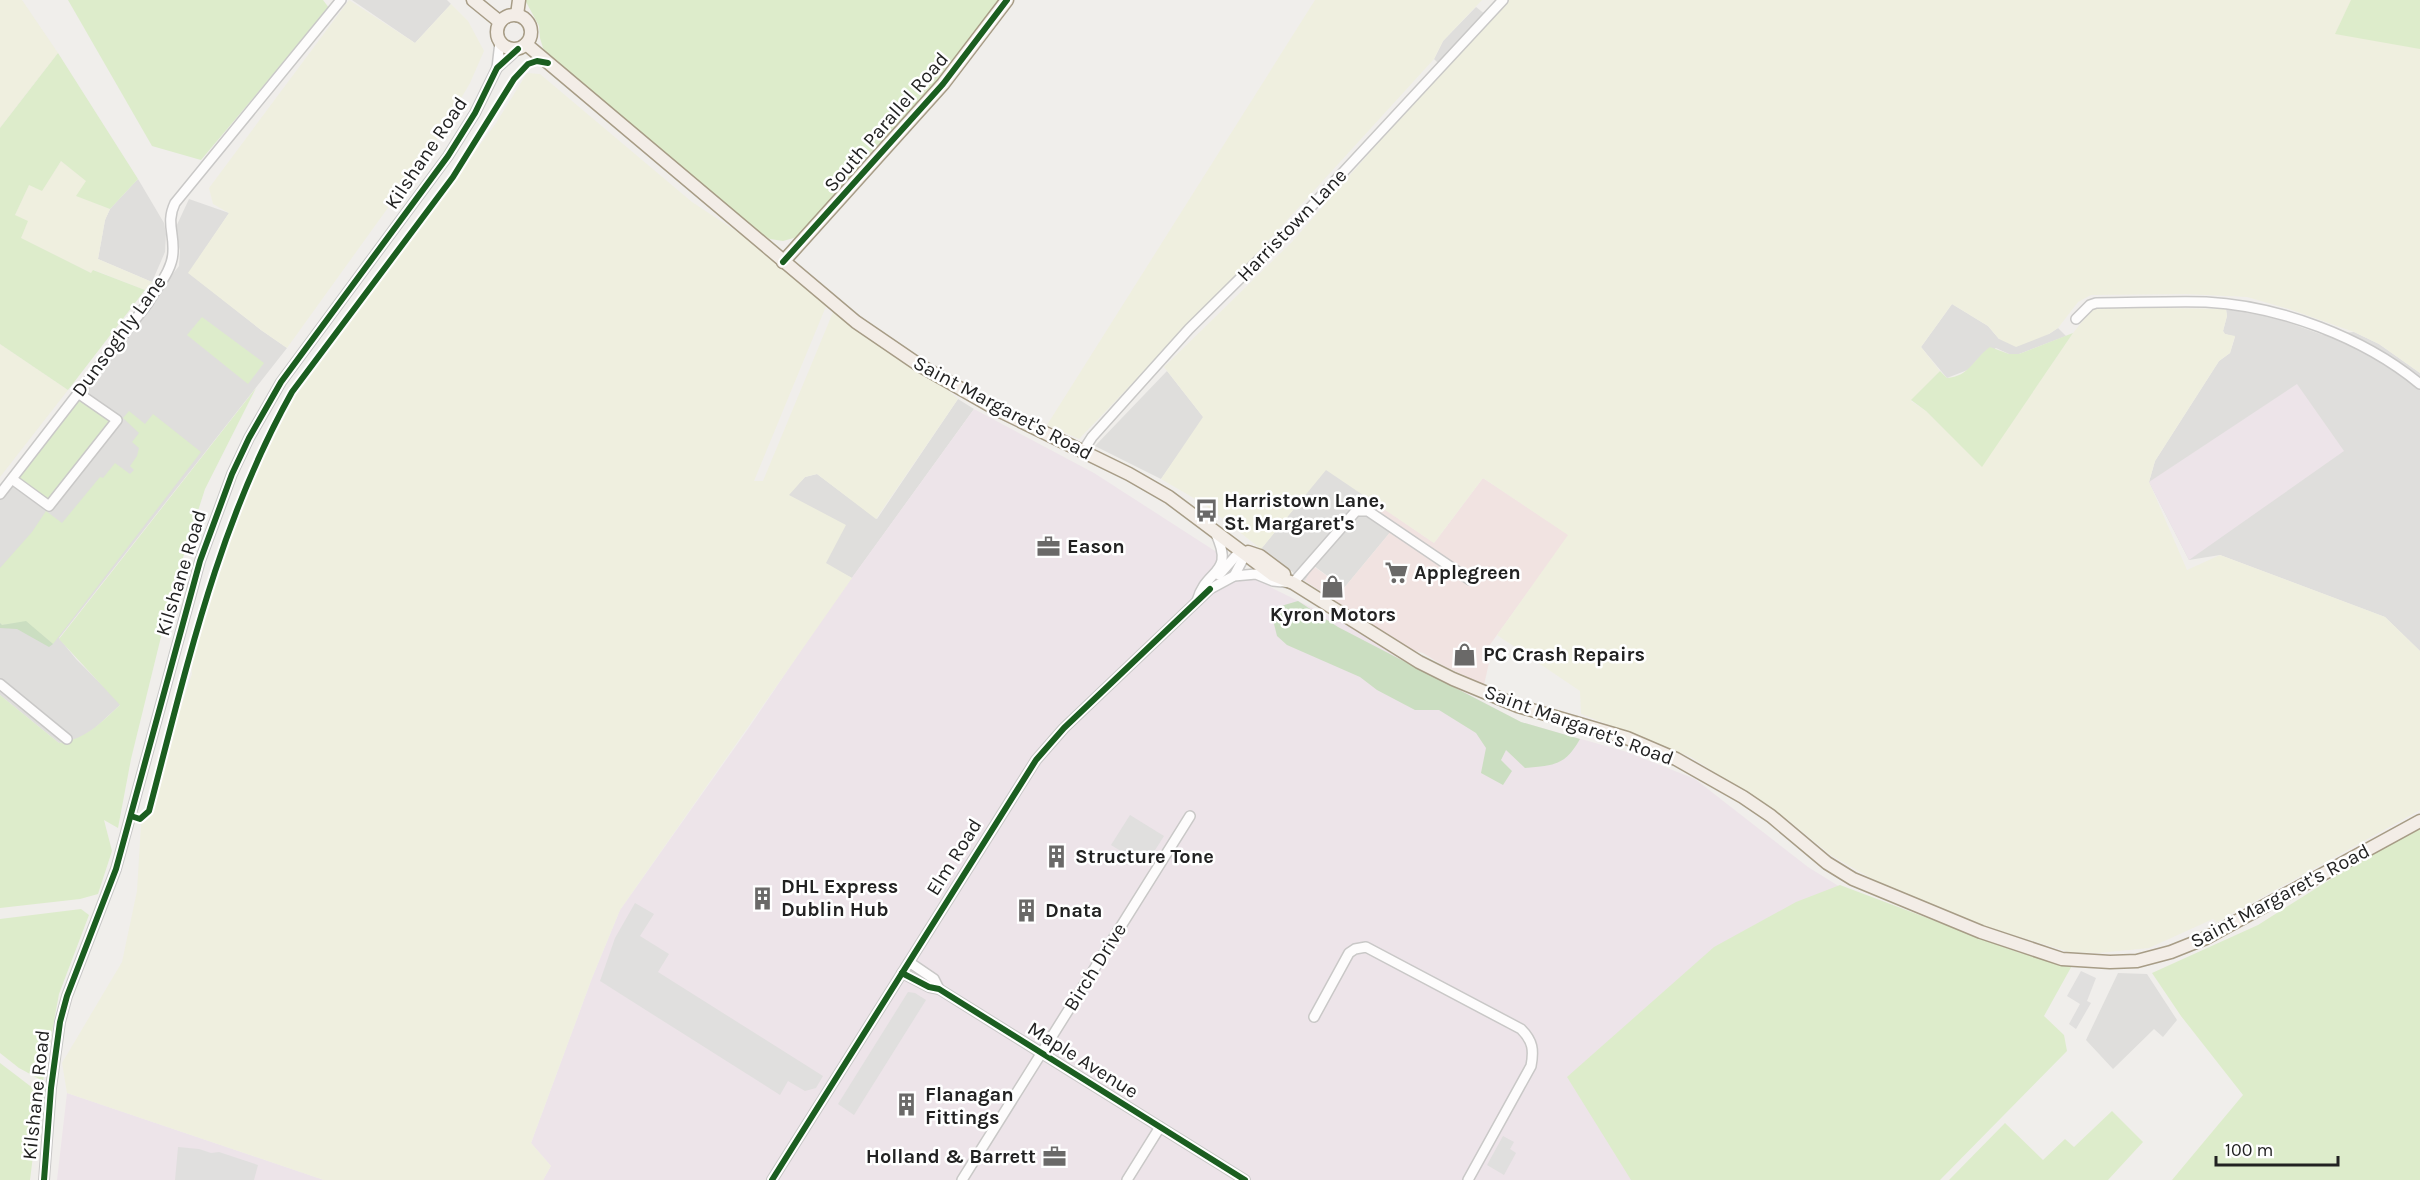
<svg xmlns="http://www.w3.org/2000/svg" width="2420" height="1180" viewBox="0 0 2420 1180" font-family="Karla,sans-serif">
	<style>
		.residential { fill: #dfdedc }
		.commercial { fill: #f1e3e1 }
		.industrial { fill: #ede4e9 }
		.farmland { fill: #efefdf }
		.grass { fill: #ddeccb }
		.forest { fill: #cbdec1 }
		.parking { fill: #e0dfde }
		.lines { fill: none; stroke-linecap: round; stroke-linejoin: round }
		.minor-casing { stroke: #c9c8c7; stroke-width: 12 }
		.major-casing { stroke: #a79c86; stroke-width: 15 }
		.minor { stroke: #fdfcfc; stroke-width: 9 }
		.major { stroke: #f3ede7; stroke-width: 12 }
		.cycleway-casing { stroke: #fff; stroke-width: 10 }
		.cycleway { stroke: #1b5e20; stroke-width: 6 }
		.labels { text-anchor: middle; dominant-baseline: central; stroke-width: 5; stroke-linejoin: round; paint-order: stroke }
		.street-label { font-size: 20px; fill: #222; stroke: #fff }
		.poi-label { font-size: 20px; font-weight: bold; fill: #222; stroke: #fff; text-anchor: start }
	</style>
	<rect width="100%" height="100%" fill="#f0eeeb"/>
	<g class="residential">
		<path d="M 352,0 L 447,0 L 451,4 L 415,43 Z"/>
		<path d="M 1476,7 L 1486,15 L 1441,66 L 1434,59 L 1443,41 Z"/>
		<path d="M 138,179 L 164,223 L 166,234 L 165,252 L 152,282 L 98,259 L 105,220 L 110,209 Z"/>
		<path d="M 189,199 L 229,213 L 189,273 L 261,330 L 287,348 L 59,638 L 76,659 L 121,704 L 95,728 L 78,740 L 59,743 L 0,695 L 0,494 L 179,266 L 180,251 L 175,229 Z"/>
		<path d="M 1952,304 L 1988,326 L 1999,339 L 2049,334 L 2058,328 L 2066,336 L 2019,354 L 2009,354 L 1996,348 L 1976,361 L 1970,369 L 1947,378 L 1921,347 Z"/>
		<path d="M 2226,309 L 2270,316 L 2323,335 L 2354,332 L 2379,344 L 2420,373 L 2420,651 L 2385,617 L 2220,555 L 2189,560 L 2149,482 L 2155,461 L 2219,361 L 2230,353 L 2235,337 L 2225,334 L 2223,331 L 2227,316 Z"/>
		<path d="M 1167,371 L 1204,418 L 1161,479 L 1095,446 Z"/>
		<path d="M 958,399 L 974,409 L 852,578 L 825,564 L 806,506 L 788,495 L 805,477 L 817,474 L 877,519 Z"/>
		<path d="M 1326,469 L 1367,497 L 1357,510 L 1363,510 L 1392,530 L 1344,588 L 1314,566 L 1305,581 L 1261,549 Z"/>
		<path d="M 2118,973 L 2147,974 L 2177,1020 L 2163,1037 L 2154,1029 L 2113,1069 L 2086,1040 Z"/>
	</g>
	<path class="commercial" d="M 1483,478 L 1569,535 L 1489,646 L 1486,657 L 1490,658 L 1484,685 L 1444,666 L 1423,653 L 1409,649 L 1305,581 L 1313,566 L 1344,588 L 1392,530 L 1368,511 L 1356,511 L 1367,497 L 1434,543 Z"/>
	<g class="industrial">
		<path d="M 2297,384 L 2344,451 L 2189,560 L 2149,482 Z"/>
		<path d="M 974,409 L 1094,473 L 1274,589 L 1339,621 L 1415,666 L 1521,722 L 1627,752 L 1695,779 L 1808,867 L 1845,890 L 1636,1180 L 543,1180 L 551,1166 L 531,1143 L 592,978 L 620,910 L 748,729 L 822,619 Z"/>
		<path d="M 67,1093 L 324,1180 L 57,1180 Z"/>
	</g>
	<g class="farmland">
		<path d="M 0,0 L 22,0 L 58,53 L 0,128 Z"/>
		<path d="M 349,0 L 415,43 L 451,4 L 468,21 L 484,51 L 470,83 L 436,141 L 287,348 L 261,330 L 188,273 L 229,213 L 213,204 L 209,188 Z"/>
		<path d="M 1315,0 L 1482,0 L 1443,41 L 1434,59 L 1247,264 L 1079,439 L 1047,425 Z"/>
		<path d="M 1502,0 L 2420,0 L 2420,373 L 2379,344 L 2354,332 L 2292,310 L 2247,297 L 2186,294 L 2091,295 L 2078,302 L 2058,328 L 2049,334 L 2016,347 L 1999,339 L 1988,326 L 1952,304 L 1921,347 L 1940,371 L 1911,401 L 1926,411 L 1982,466 L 2073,333 L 2094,307 L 2226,309 L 2227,316 L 2223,331 L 2225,334 L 2235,336 L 2230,353 L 2219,361 L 2155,461 L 2149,482 L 2187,570 L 2220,555 L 2385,617 L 2420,651 L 2420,810 L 2217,922 L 2213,919 L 2149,948 L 2099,953 L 2069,952 L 1985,926 L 1876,881 L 1832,856 L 1788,820 L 1691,757 L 1581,714 L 1580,691 L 1497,635 L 1568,535 L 1483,478 L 1434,543 L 1326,470 L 1261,549 L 1204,504 L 1161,479 L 1203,417 L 1164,367 L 1292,242 Z"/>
		<path d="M 527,73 L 540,74 L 692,202 L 783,262 L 829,299 L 754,481 L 763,481 L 836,305 L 919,365 L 958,399 L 876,519 L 817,474 L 805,477 L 789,495 L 846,525 L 826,563 L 852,578 L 620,910 L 592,978 L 531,1143 L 551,1166 L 543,1180 L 324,1180 L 67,1093 L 62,1063 L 122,962 L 137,891 L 141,824 L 192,674 L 191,663 L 230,528 L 268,442 L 290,402 L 496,123 Z"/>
		<path d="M 61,161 L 87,181 L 77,196 L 110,209 L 105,220 L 98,259 L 152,282 L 145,290 L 94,270 L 91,273 L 20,238 L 15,215 L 29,184 L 42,190 Z"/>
		<path d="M 0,344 L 68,390 L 0,477 Z"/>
	</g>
	<g class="grass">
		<path d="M 68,0 L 323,0 L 329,8 L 201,160 L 152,146 Z"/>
		<path d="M 525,0 L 1001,0 L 932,91 L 830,204 L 797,237 L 783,241 L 770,239 L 760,233 L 553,61 L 543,48 L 540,38 L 539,26 Z"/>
		<path d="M 2351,0 L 2420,0 L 2420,49 L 2335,34 Z"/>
		<path d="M 58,53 L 138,179 L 110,209 L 76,196 L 86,181 L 61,161 L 42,191 L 29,185 L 15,215 L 28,221 L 21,238 L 91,273 L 93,270 L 145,290 L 68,390 L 0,344 L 0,128 Z"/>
		<path d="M 202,317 L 264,363 L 248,384 L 187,335 Z"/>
		<path d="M 2073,333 L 1982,467 L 1926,411 L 1911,400 L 1940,371 L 1947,378 C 1969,377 1975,357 1990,347 L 2009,354 L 2019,354 Z"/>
		<path d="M 256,388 L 205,489 L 172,592 L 131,759 L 118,828 L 104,820 L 112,851 L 98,894 L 80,899 L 0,908 L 0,695 L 59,743 C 88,738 99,724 120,705 L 59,639 Z"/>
		<path d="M 79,396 L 113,420 L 50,498 L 46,499 L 15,479 Z"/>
		<path d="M 129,411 L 145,424 L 153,414 L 201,452 L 53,644 L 26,622 L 2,625 L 0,623 L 0,568 L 32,532 L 46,511 L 62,523 L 100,477 L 103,478 L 115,463 L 130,474 L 134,470 L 130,466 L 137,456 L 139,448 L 132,442 L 139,433 L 123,418 Z"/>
		<path d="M 2420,823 L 2420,1180 L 2172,1180 L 2243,1095 L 2181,1016 L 2152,973 L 2258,925 Z"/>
		<path d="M 1840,885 L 2020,953 L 2074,962 L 2044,1016 L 2064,1035 L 2067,1051 L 1940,1180 L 1631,1180 L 1567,1077 L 1714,947 L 1796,902 Z"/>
		<path d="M 81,909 L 89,915 L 59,994 L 43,1081 L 19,1068 L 0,1053 L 0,919 Z"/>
		<path d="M 0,1063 L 38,1092 L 40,1099 L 30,1180 L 0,1180 Z"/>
		<path d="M 2112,1111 L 2143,1142 L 2108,1180 L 1949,1180 L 2005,1123 L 2043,1160 L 2065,1139 L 2074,1147 Z"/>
	</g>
	<g class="forest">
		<path d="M 1298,601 L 1338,627 L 1521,722 L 1580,739 C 1565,766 1554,765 1525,768 L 1506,750 L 1501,760 L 1512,771 L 1503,785 L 1481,773 L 1486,748 L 1476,733 L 1439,710 L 1415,710 L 1377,690 L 1360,677 L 1287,645 L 1277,636 L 1273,620 L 1281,606 Z"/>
		<path d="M 26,621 L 53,644 L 49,647 L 17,629 L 0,628 L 0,623 L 2,625 Z"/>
	</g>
	<g class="parking">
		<path d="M 1130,815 L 1164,836 L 1145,866 L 1111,845 Z"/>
		<path d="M 635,903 L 654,914 L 640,936 L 669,954 L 658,972 L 823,1076 L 816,1088 L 805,1091 L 788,1081 L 780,1095 L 600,981 L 615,938 Z"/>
		<path d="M 2081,971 L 2096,978 L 2087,1001 L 2091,1003 L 2076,1029 L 2069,1024 L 2080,1004 L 2067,996 Z"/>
		<path d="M 908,992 L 915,993 L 926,1000 L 854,1115 L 838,1104 Z"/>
		<path d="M 1503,1136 L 1514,1142 L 1510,1149 L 1516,1153 L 1504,1175 L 1487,1165 Z"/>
		<path d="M 178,1147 L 199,1149 L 211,1153 L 219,1152 L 258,1165 L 254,1180 L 175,1180 Z"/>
	</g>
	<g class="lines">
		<defs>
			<g id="minor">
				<path d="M 497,68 L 500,42"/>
				<path d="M 2076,319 L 2090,305 L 2096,303 C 2133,303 2169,301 2206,302 C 2280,306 2363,337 2420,384"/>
				<path d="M 1083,451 L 1092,437 L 1189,329 L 1296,223 L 1503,0"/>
				<path d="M 12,479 L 49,506 L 117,420 L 78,393"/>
				<path d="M 0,494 L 148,303 C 157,287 173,270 173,251 C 174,232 166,222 175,203 L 341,0"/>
				<path d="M 1219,575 L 1241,550"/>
				<path d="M 1234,576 L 1242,561 L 1241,550"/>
				<path d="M 1197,601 C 1206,567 1236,576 1215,532"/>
				<path d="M 0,684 L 67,739"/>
				<path d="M 909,962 L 934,979 L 939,989"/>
				<path d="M 902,973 L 929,987 L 939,989 L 1245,1180"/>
				<path d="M 1314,1017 L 1349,953 L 1355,949 L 1366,947 L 1521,1029 C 1533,1041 1534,1050 1531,1066 L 1468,1180"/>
				<path d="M 44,1180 L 51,1088 L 60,1022 L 67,996 L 116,869 L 200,561 L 232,474 L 249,438 L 281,382 L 448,156 L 475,113 L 497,68 L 518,49"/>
				<path d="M 772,1180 L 1036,760 L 1064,728 L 1210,589 L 1234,576 L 1256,574 L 1273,581 L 1293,583 L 1356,511 L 1368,511 L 1470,580"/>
				<path d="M 962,1180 L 1190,816"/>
				<path d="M 1127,1180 L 1160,1127"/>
			</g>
			<g id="major">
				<path d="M 473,0 L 500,22"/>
				<circle cx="514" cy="32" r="17"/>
				<path d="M 517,15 L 519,0"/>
				<path d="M 526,44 L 856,322 L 919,365 L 998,410 L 1129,474 L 1169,497 L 1273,575 L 1293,583 L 1419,662 L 1453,679 L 1518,706 L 1627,738 L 1676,759 L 1743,797 L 1771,816 L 1827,863 L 1853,879 L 1981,932 L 2062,959 L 2110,962 L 2137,961 L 2171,952 L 2206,938 L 2420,821"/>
				<path d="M 783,262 L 943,84 L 1007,0"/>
				<path d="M 1248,552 L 1260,556 L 1284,574"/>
			</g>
		</defs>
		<use href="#minor" class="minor-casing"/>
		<use href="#major" class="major-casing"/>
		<use href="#minor" class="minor"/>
		<use href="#major" class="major"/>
		<defs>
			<g id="cycleway">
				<path d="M 783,262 L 943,84 L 1007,0"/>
				<path d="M 131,816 L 140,819 L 149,811 C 187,666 218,524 292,392 L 453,177 L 514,79 L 528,64 L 537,61 L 548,63"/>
				<path d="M 902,973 L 929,987 L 939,989 L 1245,1180"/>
				<path d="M 44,1180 L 51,1088 L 60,1022 L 67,996 L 116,869 L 200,561 L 232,474 L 249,438 L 281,382 L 448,156 L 475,113 L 497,68 L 518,49"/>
				<path d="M 772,1180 L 1036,760 L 1064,728 L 1210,589"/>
			</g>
		</defs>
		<use href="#cycleway" class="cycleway-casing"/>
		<use href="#cycleway" class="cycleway"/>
	</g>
	<defs>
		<symbol id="bus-bare" viewBox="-9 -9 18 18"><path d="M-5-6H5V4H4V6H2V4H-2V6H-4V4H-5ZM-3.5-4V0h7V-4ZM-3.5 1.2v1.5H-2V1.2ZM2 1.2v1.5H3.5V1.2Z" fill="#6a6968" stroke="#fff" stroke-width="2.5" paint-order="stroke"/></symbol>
		<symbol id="office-bare" viewBox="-9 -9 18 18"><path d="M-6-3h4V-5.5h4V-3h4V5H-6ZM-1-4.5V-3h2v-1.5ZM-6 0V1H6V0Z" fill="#6a6968" stroke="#fff" stroke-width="2.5" paint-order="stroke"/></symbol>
		<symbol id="supermarket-bare" viewBox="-9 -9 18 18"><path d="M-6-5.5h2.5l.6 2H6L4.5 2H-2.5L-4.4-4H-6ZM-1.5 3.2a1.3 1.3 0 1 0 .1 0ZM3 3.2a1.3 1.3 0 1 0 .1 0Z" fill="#6a6968" stroke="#fff" stroke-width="2.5" paint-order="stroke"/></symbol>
		<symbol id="shop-bare" viewBox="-9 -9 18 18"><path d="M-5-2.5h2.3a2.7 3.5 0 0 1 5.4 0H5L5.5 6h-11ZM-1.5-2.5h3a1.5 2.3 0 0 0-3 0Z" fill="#6a6968" stroke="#fff" stroke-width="2.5" paint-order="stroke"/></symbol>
		<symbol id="building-bare" viewBox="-9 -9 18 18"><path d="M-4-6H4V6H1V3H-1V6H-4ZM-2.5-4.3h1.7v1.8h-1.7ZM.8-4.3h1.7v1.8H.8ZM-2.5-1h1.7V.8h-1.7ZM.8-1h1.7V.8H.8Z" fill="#6a6968" stroke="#fff" stroke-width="2.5" paint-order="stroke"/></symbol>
	</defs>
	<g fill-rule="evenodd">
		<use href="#bus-bare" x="1190" y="494" width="33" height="33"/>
		<use href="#office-bare" x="1032" y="530" width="33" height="33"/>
		<use href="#supermarket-bare" x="1380" y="556" width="33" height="33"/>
		<use href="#shop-bare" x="1316" y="570" width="33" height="33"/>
		<use href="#shop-bare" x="1448" y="638" width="33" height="33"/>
		<use href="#building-bare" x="1040" y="840" width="33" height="33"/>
		<use href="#building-bare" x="746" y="882" width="33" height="33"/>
		<use href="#building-bare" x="1010" y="894" width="33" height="33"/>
		<use href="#building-bare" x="890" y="1088" width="33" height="33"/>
		<use href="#office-bare" x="1038" y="1140" width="33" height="33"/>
	</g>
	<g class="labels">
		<g class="street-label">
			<text transform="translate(886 122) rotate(-49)">South Parallel Road</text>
			<text transform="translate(426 153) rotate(-56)">Kilshane Road</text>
			<text transform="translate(1292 225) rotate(-46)">Harristown Lane</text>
			<text transform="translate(119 336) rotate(-54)">Dunsoghly Lane</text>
			<text transform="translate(1003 408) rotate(28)">Saint Margaret's Road</text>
			<text transform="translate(181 573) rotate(-73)">Kilshane Road</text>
			<text transform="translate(1579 725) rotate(20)">Saint Margaret's Road</text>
			<text transform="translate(954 857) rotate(-58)">Elm Road</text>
			<text transform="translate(2280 896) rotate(-28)">Saint Margaret's Road</text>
			<text transform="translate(1095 967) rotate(-58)">Birch Drive</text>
			<text transform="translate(1083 1060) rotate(32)">Maple Avenue</text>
			<text transform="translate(36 1095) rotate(-84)">Kilshane Road</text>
		</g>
		<g class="poi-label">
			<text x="1224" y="500">Harristown Lane,<tspan x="1224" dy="23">St. Margaret's</tspan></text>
			<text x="1067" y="546">Eason</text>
			<text x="1414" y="572">Applegreen</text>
			<text x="1333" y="614" text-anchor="middle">Kyron Motors</text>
			<text x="1483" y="654">PC Crash Repairs</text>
			<text x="1075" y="856">Structure Tone</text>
			<text x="781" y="886">DHL Express<tspan x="781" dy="23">Dublin Hub</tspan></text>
			<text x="1045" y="910">Dnata</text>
			<text x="925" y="1094">Flanagan<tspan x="925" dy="23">Fittings</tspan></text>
			<text x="1036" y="1156" text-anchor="end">Holland &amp; Barrett</text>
		</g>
	</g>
	<path d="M2216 1156v9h122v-9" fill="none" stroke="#222222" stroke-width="3"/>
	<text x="2225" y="1156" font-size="18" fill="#222222" stroke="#ffffff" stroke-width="4.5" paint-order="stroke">100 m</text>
</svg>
